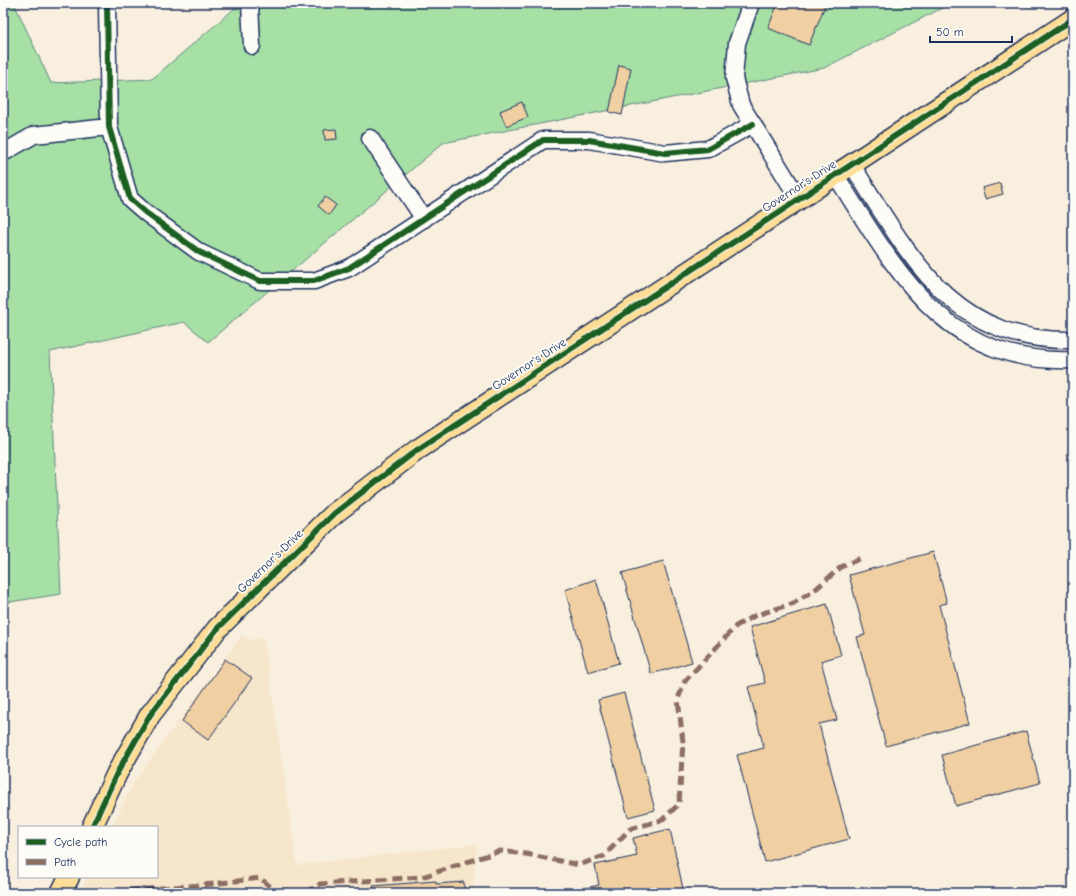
<svg xmlns="http://www.w3.org/2000/svg" width="1076" height="896" viewBox="0 0 1076 896" font-family="'Comic Neue',sans-serif">
	<style>
		.built { fill: #f6e6cc }
		.green { fill: #a6e0a5; stroke: #608882 }
		.building { fill: #f0d0a2; stroke: #1b2f5e }
		.lines { fill: none; stroke-linecap: round; stroke-linejoin: round }
		.minor-casing { stroke: #1b2f5e; stroke-width: 19 }
		.major-casing { stroke: #1b2f5e; stroke-width: 23 }
		.minor { stroke: #fdfcf7; stroke-width: 16 }
		.major { stroke: #ffdd96; stroke-width: 20 }
		.quiet { stroke: #8d6e63; stroke-width: 5; stroke-dasharray: 10 5; stroke-linecap: butt }
		.cycleway-casing { stroke: #fdfcf7; stroke-width: 8 }
		.cycleway { stroke: #1b5e20; stroke-width: 6 }
		.labels { text-anchor: middle; dominant-baseline: central; stroke-width: 4; stroke-linejoin: round; paint-order: stroke }
		.street-label { font-size: 12px; fill: #1b2f5e; stroke: #fdfcf7 }
	</style>
	<rect width="100%" height="100%" fill="#f9efde"/>
	<filter id="ink" filterUnits="userSpaceOnUse"><feTurbulence type="fractalNoise" baseFrequency=".025" numOctaves="2"/><feDisplacementMap in="SourceGraphic" scale="8" xChannelSelector="R" yChannelSelector="G"/><feConvolveMatrix kernelMatrix="1 2 1 2 8 2 1 2 1" color-interpolation-filters="sRGB"/></filter>
	<g filter="url(#ink)">
		<path class="built" d="M 242,635 L 249,640 L 264,638 L 297,865 L 477,844 L 473,893 L 80,893 L 87,877 L 157,877 L 157,827 L 112,827 L 136,779 Z"/>
		<path class="green" d="M 3,3 L 14,3 L 51,83 L 152,79 L 241,3 L 952,3 L 824,68 L 443,143 L 208,342 L 184,322 L 50,352 L 61,594 L 3,603 Z"/>
		<g class="building">
			<path d="M 778,3 L 826,3 L 809,45 L 768,28 Z"/>
			<path d="M 619,65 L 631,68 L 622,115 L 609,112 Z"/>
			<path d="M 522,102 L 528,117 L 506,126 L 500,111 Z"/>
			<path d="M 336,129 L 337,139 L 325,140 L 324,130 Z"/>
			<path d="M 1000,183 L 1003,194 L 985,199 L 982,188 Z"/>
			<path d="M 325,197 L 336,205 L 329,215 L 318,206 Z"/>
			<path d="M 933,552 L 947,603 L 939,605 L 970,723 L 886,746 L 857,637 L 865,635 L 849,575 Z"/>
			<path d="M 663,561 L 692,662 L 651,674 L 622,573 Z"/>
			<path d="M 596,579 L 619,663 L 588,672 L 565,590 Z"/>
			<path d="M 827,604 L 841,655 L 821,661 L 837,720 L 819,724 L 849,839 L 765,862 L 737,755 L 764,748 L 748,687 L 765,683 L 750,627 Z"/>
			<path d="M 225,659 L 252,678 L 208,740 L 182,721 Z"/>
			<path d="M 624,693 L 655,810 L 628,817 L 598,700 Z"/>
			<path d="M 1026,731 L 1040,783 L 956,806 L 942,755 Z"/>
			<path d="M 670,829 L 684,893 L 581,893 L 581,889 L 599,885 L 595,865 L 637,856 L 633,838 Z"/>
			<path d="M 436,881 L 436,884 L 464,882 L 464,893 L 374,893 L 373,886 Z"/>
		</g>
		<g class="lines">
			<defs>
				<g id="minor">
					<path d="M 107,3 L 109,127 L 130,199 L 146,213 L 199,252 L 260,281 L 314,281 L 349,268 L 543,140 L 589,140 L 665,153 L 708,149 L 753,124"/>
					<path d="M 250,3 L 252,46"/>
					<path d="M 751,3 L 737,43 L 734,78 L 741,105 L 799,199"/>
					<path d="M 370,138 L 424,219"/>
					<path d="M 3,153 L 34,135 L 109,127"/>
					<path d="M 852,165 C 909,254 951,343 1073,340"/>
					<path d="M 836,176 C 896,270 944,365 1073,360"/>
				</g>
				<g id="major">
					<path d="M 92,827 L 117,773 L 150,715 L 217,629 L 335,513 L 417,450 L 1073,19"/>
					<path d="M 61,893 L 69,877"/>
				</g>
			</defs>
			<use href="#minor" class="minor-casing"/>
			<use href="#major" class="major-casing"/>
			<use href="#minor" class="minor"/>
			<use href="#major" class="major"/>
			<g class="quiet">
				<path d="M 99,893 L 213,884 L 260,878 L 278,893"/>
				<path d="M 305,893 L 320,884 L 422,877 L 500,851 L 526,854 L 579,865 L 604,856 L 630,829 L 662,820 L 679,804 L 683,742 L 678,699 L 685,681 L 736,626 L 754,616 L 794,603 L 817,588 L 841,567 L 861,558"/>
			</g>
			<defs>
				<g id="cycleway">
					<path d="M 107,3 L 109,127 L 130,199 L 146,213 L 199,252 L 260,281 L 314,281 L 349,268 L 543,140 L 589,140 L 665,153 L 708,149 L 753,124"/>
					<path d="M 92,827 L 117,773 L 150,715 L 217,629 L 335,513 L 417,450 L 1073,19"/>
				</g>
			</defs>
			<use href="#cycleway" class="cycleway-casing"/>
			<use href="#cycleway" class="cycleway"/>
		</g>
	</g>
	<g class="labels">
		<g class="street-label">
			<text transform="translate(799 186) rotate(-33)">Governor's Drive</text>
			<text transform="translate(529 364) rotate(-33)">Governor's Drive</text>
			<text transform="translate(270 561) rotate(-44)">Governor's Drive</text>
		</g>
	</g>
	<rect width="1076" height="896" fill="none" stroke="#fdfcf7" stroke-width="16"/>
	<rect x="8" y="8" width="1060" height="880" fill="none" stroke="#1b2f5e" stroke-width="1.5" filter="url(#ink)"/>
	<rect x="18" y="826" width="140" height="52" fill="#fdfcf7" stroke="#a3aaba"/>
	<rect x="26" y="839" width="20" height="6" fill="#1b5e20" stroke="#a3aaba"/>
	<text x="54" y="846" font-size="12" fill="#1b2f5e">Cycle path</text>
	<rect x="26" y="859" width="20" height="6" fill="#8d6e63" stroke="#a3aaba"/>
	<text x="54" y="866" font-size="12" fill="#1b2f5e">Path</text>
	<path d="M930 36v6h82v-6" fill="none" stroke="#1b2f5e" stroke-width="2"/>
	<text x="936" y="36" font-size="12" fill="#1b2f5e" stroke="#fdfcf7" stroke-width="3" paint-order="stroke">50 m</text>
</svg>
